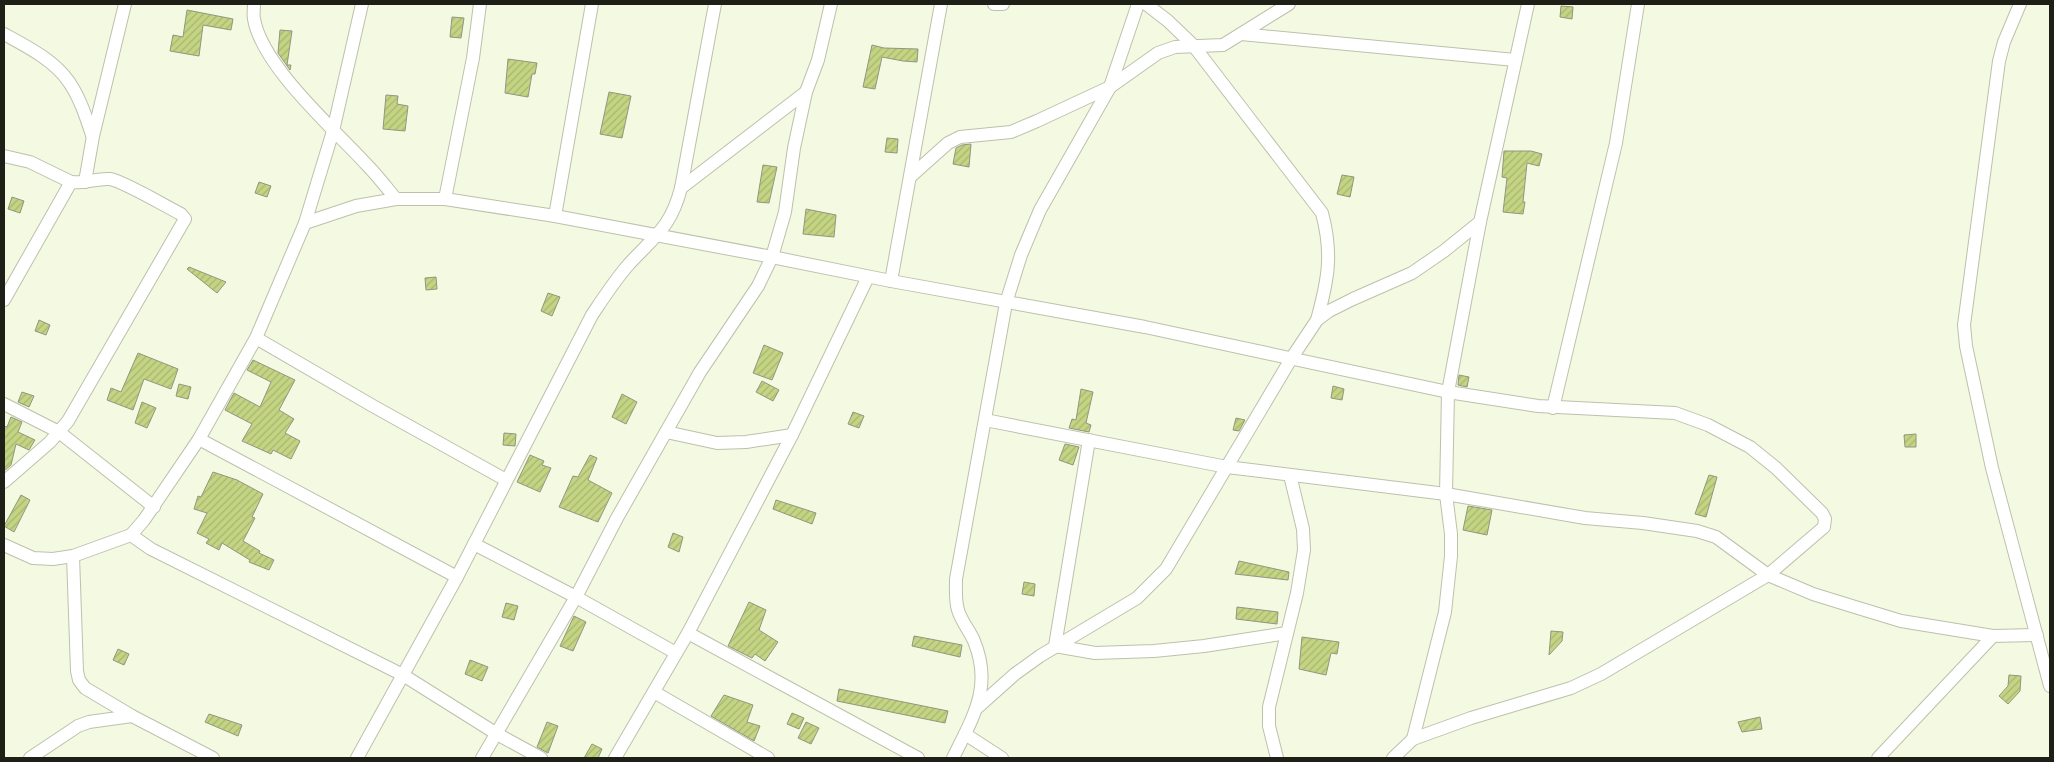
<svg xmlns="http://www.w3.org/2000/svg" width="2054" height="762" viewBox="0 0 2054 762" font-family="Montserrat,sans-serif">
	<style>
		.building { fill: url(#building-hatch); stroke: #919681 }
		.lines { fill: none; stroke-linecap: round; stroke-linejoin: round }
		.minor-casing { stroke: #bcc1ac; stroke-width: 14 }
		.minor { stroke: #fff; stroke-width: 12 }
	</style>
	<defs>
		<pattern id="building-hatch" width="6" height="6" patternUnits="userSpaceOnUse" patternTransform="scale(1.25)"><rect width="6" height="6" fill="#c3d483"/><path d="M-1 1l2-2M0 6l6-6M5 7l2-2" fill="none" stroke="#a7b670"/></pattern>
	</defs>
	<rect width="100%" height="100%" fill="#f4f9e2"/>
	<g class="building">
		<path d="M 1561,6 L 1573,7 L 1572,19 L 1560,17 Z"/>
		<path d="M 187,10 L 233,19 L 231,30 L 203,25 L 199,56 L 170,51 L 173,35 L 183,37 Z"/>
		<path d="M 452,17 L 464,18 L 461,38 L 450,37 Z"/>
		<path d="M 280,30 L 292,31 L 287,65 L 291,65 L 290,70 L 278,53 Z"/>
		<path d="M 872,45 L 884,48 L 918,49 L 917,62 L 903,61 L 882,57 L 875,89 L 863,87 Z"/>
		<path d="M 508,59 L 537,63 L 535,74 L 532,74 L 528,97 L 505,93 Z"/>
		<path d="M 609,92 L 631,96 L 622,138 L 600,134 Z"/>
		<path d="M 386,95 L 398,96 L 397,104 L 408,106 L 405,131 L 383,129 Z"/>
		<path d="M 887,138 L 898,139 L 897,153 L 885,152 Z"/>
		<path d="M 971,144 L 969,167 L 953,164 L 956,148 L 962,145 Z"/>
		<path d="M 1504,151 L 1531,151 L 1542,154 L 1539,166 L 1527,163 L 1523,202 L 1525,202 L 1523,214 L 1503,212 L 1507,178 L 1502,177 Z"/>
		<path d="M 763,165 L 777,167 L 769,203 L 757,202 Z"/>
		<path d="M 1342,175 L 1354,177 L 1350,197 L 1337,194 Z"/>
		<path d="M 259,182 L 271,186 L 267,197 L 255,193 Z"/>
		<path d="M 12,197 L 24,201 L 20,213 L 8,209 Z"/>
		<path d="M 806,209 L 836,215 L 834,237 L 803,234 Z"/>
		<path d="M 189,267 L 226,282 L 217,293 L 187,269 Z"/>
		<path d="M 436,277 L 437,289 L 426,290 L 425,278 Z"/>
		<path d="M 548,293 L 560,297 L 552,316 L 541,311 Z"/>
		<path d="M 39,320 L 50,325 L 46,335 L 35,331 Z"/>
		<path d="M 764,345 L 783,353 L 772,380 L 753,373 Z"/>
		<path d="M 138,353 L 178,369 L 171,389 L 144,379 L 133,410 L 107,400 L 111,388 L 121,392 Z"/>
		<path d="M 253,360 L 295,380 L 279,410 L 294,419 L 285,433 L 300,441 L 291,459 L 273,450 L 271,454 L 242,441 L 252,424 L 225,410 L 234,393 L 260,407 L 271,382 L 247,370 Z"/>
		<path d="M 1459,375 L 1469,377 L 1467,387 L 1458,385 Z"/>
		<path d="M 762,381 L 779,390 L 773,401 L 756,392 Z"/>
		<path d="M 179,384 L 191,387 L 188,399 L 176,396 Z"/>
		<path d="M 1333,386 L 1344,389 L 1342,400 L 1331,398 Z"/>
		<path d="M 1081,389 L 1093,392 L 1086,423 L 1091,425 L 1089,432 L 1069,428 L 1072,419 L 1076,420 Z"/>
		<path d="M 22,392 L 34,396 L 29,407 L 18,402 Z"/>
		<path d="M 622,394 L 637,402 L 626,424 L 612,417 Z"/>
		<path d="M 142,402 L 156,408 L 147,428 L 135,423 Z"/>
		<path d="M 853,412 L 864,416 L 859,428 L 848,424 Z"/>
		<path d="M 11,417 L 22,422 L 18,432 L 35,440 L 29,450 L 16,444 L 11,465 L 4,471 L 4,426 L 7,427 Z"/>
		<path d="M 1236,418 L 1245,420 L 1239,431 L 1233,430 Z"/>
		<path d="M 504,433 L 516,434 L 515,446 L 503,445 Z"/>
		<path d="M 1916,434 L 1916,447 L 1905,447 L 1904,435 Z"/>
		<path d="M 1065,444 L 1079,447 L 1073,465 L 1059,460 Z"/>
		<path d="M 530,455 L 544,461 L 542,465 L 551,468 L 540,492 L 517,482 Z"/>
		<path d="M 590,455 L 597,458 L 588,480 L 612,493 L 598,522 L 559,507 L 573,476 L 578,477 Z"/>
		<path d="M 213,472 L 237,480 L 263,494 L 252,517 L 255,518 L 243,541 L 260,551 L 259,553 L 274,560 L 269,570 L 249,562 L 250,560 L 222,543 L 219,550 L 206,543 L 209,539 L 197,533 L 207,513 L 194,509 L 198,496 L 201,497 Z"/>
		<path d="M 1709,475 L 1717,477 L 1706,517 L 1695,514 Z"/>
		<path d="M 21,495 L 30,500 L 14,532 L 4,526 Z"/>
		<path d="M 776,500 L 816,513 L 812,524 L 773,509 Z"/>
		<path d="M 1468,506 L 1492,510 L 1487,535 L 1463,530 Z"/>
		<path d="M 673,533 L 683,537 L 679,552 L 668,547 Z"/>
		<path d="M 1239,561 L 1289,572 L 1288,580 L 1235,574 Z"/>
		<path d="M 1024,582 L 1035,584 L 1034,596 L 1022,594 Z"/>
		<path d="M 749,602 L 766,610 L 759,630 L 778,642 L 765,661 L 755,654 L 752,658 L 728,646 Z"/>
		<path d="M 506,603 L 518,606 L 514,620 L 502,617 Z"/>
		<path d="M 1237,607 L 1278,612 L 1277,624 L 1236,619 Z"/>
		<path d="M 574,616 L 586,622 L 573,651 L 560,646 Z"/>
		<path d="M 1551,631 L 1563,632 L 1562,641 L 1549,655 Z"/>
		<path d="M 914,636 L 962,645 L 960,657 L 912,646 Z"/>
		<path d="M 1302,637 L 1339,642 L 1337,654 L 1331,653 L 1326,675 L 1299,669 Z"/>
		<path d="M 118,649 L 129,654 L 124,665 L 113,660 Z"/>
		<path d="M 470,660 L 488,667 L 482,681 L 465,674 Z"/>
		<path d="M 2009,675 L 2021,676 L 2020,691 L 2008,704 L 1999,696 L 2008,686 Z"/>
		<path d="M 839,689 L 948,711 L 945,723 L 837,701 Z"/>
		<path d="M 724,695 L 753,705 L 747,722 L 760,726 L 754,741 L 711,716 Z"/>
		<path d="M 792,713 L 804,718 L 799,729 L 787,724 Z"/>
		<path d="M 209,714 L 242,725 L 238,736 L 205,722 Z"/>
		<path d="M 1760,717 L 1762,729 L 1742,732 L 1738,722 Z"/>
		<path d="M 547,722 L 558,726 L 548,753 L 537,747 Z"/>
		<path d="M 806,722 L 819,728 L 811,744 L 798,738 Z"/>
		<path d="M 592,744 L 602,749 L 598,758 L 584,758 Z"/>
	</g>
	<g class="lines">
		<defs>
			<g id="minor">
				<path d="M 254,4 C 254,9 253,14 254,19 C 262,66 334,129 366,164 C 377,175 386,187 396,199"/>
				<path d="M 994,4 L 1003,4"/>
				<path d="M 1146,4 L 1168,21 L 1193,45 L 1322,213 C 1333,254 1328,280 1317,320"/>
				<path d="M 2020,4 L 2004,42 L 1999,61 L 1964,325 L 1966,346 L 1992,468 L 2050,686"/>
				<path d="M 4,34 C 26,46 54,60 69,82 C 80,98 86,117 92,135"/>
				<path d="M 1241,34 L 1515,60"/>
				<path d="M 4,156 L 30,162 L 71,182 C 84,184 97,178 110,179 C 123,181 167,207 181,214 L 185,219 L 68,421 L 50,442 L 4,482"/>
				<path d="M 910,177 L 948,143 L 960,137 L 1011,132 L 1037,121 L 1110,87 L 1158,53 L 1175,47 L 1223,45 L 1289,4"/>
				<path d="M 85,182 L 93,136 L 125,4"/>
				<path d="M 681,188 L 806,92"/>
				<path d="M 445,199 L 473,58 L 480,4"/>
				<path d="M 555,216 L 592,4"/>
				<path d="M 305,223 L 356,206 L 396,199 L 445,199 L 555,216 L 772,257 L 891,281 L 1145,327 L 1448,392 L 1538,406 L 1675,413 L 1708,425 L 1750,447 L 1776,468 L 1822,513 L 1825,519 L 1824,527 L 1768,575 L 1601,674 L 1571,688 L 1471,718 L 1413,739 L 1393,758"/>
				<path d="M 891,281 L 941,4"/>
				<path d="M 4,300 L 71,182"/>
				<path d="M 256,338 L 373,406 L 506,480"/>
				<path d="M 4,404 L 59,432 L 154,507"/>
				<path d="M 1553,408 L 1616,143 L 1638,4"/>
				<path d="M 985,420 L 1227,467 L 1446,494 L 1585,518 L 1643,523 L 1697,531 L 1716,537 L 1768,575 L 1813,594 L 1855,607 L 1901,621 L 1993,636 L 2037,635"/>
				<path d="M 666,432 L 717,443 L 746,442 L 792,435"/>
				<path d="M 199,439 L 457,577"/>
				<path d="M 1089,440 L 1055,646 L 1095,653 L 1154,651 L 1204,646 L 1287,633"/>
				<path d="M 131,535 L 151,549 L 403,675 L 497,734 L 541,758"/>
				<path d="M 474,544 L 576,597 L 676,653"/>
				<path d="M 4,545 L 33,558 L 53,559 L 73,556 L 131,535 L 144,520 L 199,439 L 256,338 L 305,223 L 333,131 L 362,4"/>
				<path d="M 73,556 L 77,671 L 79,680 L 85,688 L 132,716 L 213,758"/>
				<path d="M 688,633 L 918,758"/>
				<path d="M 654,692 L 768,758"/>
				<path d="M 978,707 L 1015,674 L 1040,656 L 1137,598 L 1166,569 L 1291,359 L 1317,320 L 1329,311 L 1353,299 L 1412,273 L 1444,251 L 1480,222"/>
				<path d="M 965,734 L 1002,758"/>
				<path d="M 1413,739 L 1445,612 L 1451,556 L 1451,534 L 1446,494 L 1448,392 L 1480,222 L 1528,4"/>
				<path d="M 30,758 L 78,726 L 89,722 L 132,716"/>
				<path d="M 357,758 L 457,577 L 592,315 C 604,297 615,280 629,264 C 655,236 671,227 681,188 L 715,4"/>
				<path d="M 482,758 L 576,597 L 617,518 L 700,372 L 758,286 L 772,257 L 785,212 L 794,148 L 806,92 L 818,60 L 831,4"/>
				<path d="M 615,758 L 688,633 L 792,435 L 868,277"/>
				<path d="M 953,758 C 973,717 993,687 974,641 C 970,631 961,621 958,610 C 955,600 956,590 956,579 L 1006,303 L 1021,255 L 1040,210 L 1110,87 L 1138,4"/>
				<path d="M 1277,758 L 1269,726 L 1269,707 L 1297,593 L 1304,550 L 1303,529 L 1290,475"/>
				<path d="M 1878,758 L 1993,636"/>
			</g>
		</defs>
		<use href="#minor" class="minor-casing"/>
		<use href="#minor" class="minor"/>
	</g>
	<rect width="2054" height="762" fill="none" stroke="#1e2018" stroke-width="10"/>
</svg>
